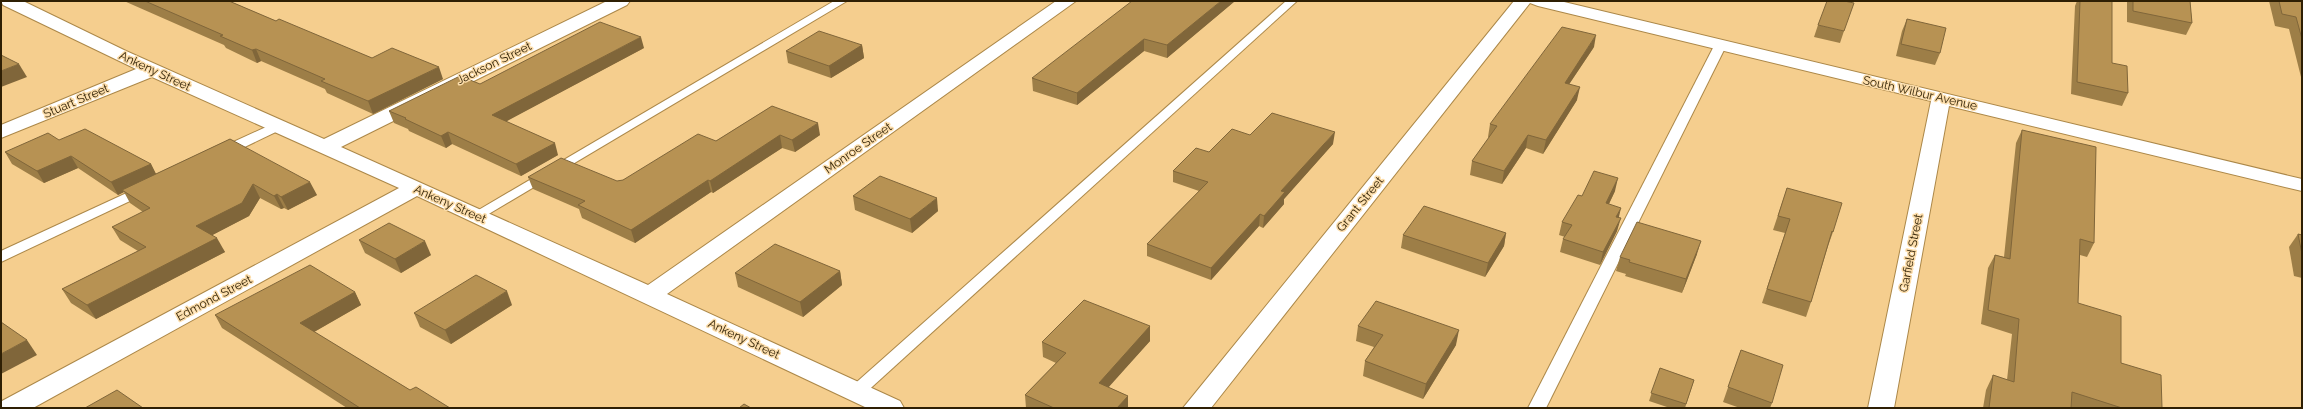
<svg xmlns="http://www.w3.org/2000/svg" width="2303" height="409" viewBox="0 0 2303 409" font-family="Raleway,sans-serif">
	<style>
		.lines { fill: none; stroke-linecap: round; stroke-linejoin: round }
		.lane-casing { stroke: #ac8849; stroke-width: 2 }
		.street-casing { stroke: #ac8849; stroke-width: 2 }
		.lane { fill: #fff; fill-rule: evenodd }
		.street { fill: #fff; fill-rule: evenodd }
		.wall { fill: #9d7e47 }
		.shaded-wall { fill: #80663a }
		.building { fill: #b79253; stroke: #80663a }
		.labels { text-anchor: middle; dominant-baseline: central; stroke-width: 3; stroke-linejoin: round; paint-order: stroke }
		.street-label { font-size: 12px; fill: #2e1f04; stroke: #fcddaa }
	</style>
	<rect width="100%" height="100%" fill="#f5ce8e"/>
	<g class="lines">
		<defs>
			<g id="lane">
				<path d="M 834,1 L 847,1 L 482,218 L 477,219 L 470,215 Z"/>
				<path d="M 1286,1 L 1297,1 L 862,396 L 856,398 L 850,396 L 848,392 L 850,388 Z"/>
				<path d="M 1720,43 L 1726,46 L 1546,408 L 1528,408 L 1714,46 Z"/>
				<path d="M 277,122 L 282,123 L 283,126 L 282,129 L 228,155 L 223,156 L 216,152 L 218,149 Z"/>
				<path d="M 144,185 L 149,186 L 151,189 L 149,192 L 1,262 L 1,251 Z"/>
			</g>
			<g id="street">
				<path d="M 1,1 L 23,1 L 126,51 L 324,139 L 607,1 L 630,1 L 627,5 L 341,147 L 648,285 L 1056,1 L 1076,1 L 667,294 L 900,401 L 904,408 L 867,408 L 417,196 L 33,408 L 1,408 L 2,401 L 399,188 L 152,77 L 1,138 L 1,125 L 136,69 L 3,5 Z"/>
				<path d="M 1514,1 L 1560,1 L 2302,179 L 2302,191 L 1949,106 L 1894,408 L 1868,408 L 1931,101 L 1538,6 L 1530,3 L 1211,408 L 1183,408 Z"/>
			</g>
		</defs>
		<use href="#lane" class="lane-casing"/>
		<use href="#street" class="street-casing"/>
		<use href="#lane" class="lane"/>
		<use href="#street" class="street"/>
	</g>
	<g class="wall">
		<path d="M 124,1 L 229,1 L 276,21 L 372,58 L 443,79 L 373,114 L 327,93 L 325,89 L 261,61 L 257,63 L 226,48 L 224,45 Z"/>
		<path d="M 1235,1 L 1167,58 L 1144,51 L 1077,105 L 1033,91 L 1032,78 Z"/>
		<path d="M 2077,1 L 2112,1 L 2112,63 L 2128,93 L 2122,106 L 2071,94 L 2075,6 Z"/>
		<path d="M 2127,1 L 2190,1 L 2192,23 L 2186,35 L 2127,22 Z"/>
		<path d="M 2269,1 L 2302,1 L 2302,81 L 2289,29 L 2275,26 Z"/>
		<path d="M 1907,19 L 1940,53 L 1935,65 L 1896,56 L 1902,31 Z"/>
		<path d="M 1818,25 L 1844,31 L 1840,43 L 1814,37 Z"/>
		<path d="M 862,45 L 864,58 L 831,78 L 788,63 L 786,51 Z"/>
		<path d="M 1594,47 L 1569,84 L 1577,100 L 1543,154 L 1526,148 L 1502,184 L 1470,175 L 1472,161 L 1489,138 L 1488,137 L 1490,124 Z"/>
		<path d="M 644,48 L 506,121 L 558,155 L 521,176 L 452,144 L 446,148 L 409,131 L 408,129 L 394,123 L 389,111 L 480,84 Z"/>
		<path d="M 772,106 L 820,135 L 795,152 L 782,148 L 713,193 L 711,192 L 635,243 L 582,218 L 579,209 L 533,189 L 528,177 L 617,181 L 623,180 L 716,141 Z"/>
		<path d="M 2022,130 L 2094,243 L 2087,257 L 2080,255 L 2078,303 L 2121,363 L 2162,408 L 1983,408 L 1986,390 L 1993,375 L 2007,380 L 2012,334 L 1981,324 L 1988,268 L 1995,255 L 2004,257 L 2016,143 Z"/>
		<path d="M 1250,135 L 1333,144 L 1284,199 L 1284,204 L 1263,228 L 1259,226 L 1211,280 L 1147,256 L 1147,244 L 1199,191 L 1173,182 L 1173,171 L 1209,152 Z"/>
		<path d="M 230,139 L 317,195 L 288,210 L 284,208 L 281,209 L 260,198 L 249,216 L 212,235 L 225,252 L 96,319 L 71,303 L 62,289 L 138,251 L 120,240 L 112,227 L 143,212 L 130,203 L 124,192 L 118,195 L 78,168 L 44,183 L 12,164 L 5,152 L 59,140 L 151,164 L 156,174 Z"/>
		<path d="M 1787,188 L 1833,232 L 1828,246 L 1811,302 L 1806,317 L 1762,303 L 1785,233 L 1773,230 Z"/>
		<path d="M 1615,191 L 1609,204 L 1619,218 L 1617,231 L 1600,265 L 1560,252 L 1563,239 L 1565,237 L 1559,235 L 1562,222 L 1582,196 Z"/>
		<path d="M 853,196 L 938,211 L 912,233 L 855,210 Z"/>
		<path d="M 1506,233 L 1504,246 L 1485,277 L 1401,248 L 1403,235 Z"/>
		<path d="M 2298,234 L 2302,235 L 2302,278 L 2294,276 L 2289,247 Z"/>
		<path d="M 359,240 L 431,255 L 401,273 L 365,253 Z"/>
		<path d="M 1697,254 L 1682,293 L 1625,276 L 1626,274 L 1616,271 L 1620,257 Z"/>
		<path d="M 840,271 L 842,285 L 803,317 L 738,287 L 735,273 Z"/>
		<path d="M 355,292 L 361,305 L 314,332 L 410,390 L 450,408 L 347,408 L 222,328 L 215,315 Z"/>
		<path d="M 512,305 L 451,344 L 420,327 L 414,313 Z"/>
		<path d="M 1150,326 L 1150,341 L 1108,387 L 1128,396 L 1128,408 L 1026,408 L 1025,395 L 1056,363 L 1043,357 L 1042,342 Z"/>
		<path d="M 1358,326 L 1456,345 L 1423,399 L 1363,376 L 1365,361 L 1374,347 L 1356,341 Z"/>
		<path d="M 1741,350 L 1772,403 L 1770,408 L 1740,408 L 1723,402 Z"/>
		<path d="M 1660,368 L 1694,380 L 1685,408 L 1670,408 L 1649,401 Z"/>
	</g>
	<g class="shaded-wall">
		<path d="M 1221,1 L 1235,1 L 1167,58 L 1167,45 Z"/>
		<path d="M 1596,35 L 1594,47 L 1562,95 L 1565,83 Z"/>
		<path d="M 641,37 L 644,48 L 496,127 L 492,115 Z"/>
		<path d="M 1144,39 L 1144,51 L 1077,105 L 1077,93 Z"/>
		<path d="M 862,45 L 864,58 L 831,78 L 829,66 Z"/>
		<path d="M 256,49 L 261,61 L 257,63 L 252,50 Z"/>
		<path d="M 19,64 L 27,77 L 1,87 L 1,71 Z"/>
		<path d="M 439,67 L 443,79 L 373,114 L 368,101 Z"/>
		<path d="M 1580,87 L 1577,100 L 1543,154 L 1546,140 Z"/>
		<path d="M 818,123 L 820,135 L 795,152 L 792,140 Z"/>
		<path d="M 448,132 L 452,144 L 446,148 L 441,136 Z"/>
		<path d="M 1335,132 L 1333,144 L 1284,199 L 1284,204 L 1263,228 L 1264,216 L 1281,191 Z"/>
		<path d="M 780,135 L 782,148 L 713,193 L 710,181 Z"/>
		<path d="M 1528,135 L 1526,148 L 1502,184 L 1504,171 Z"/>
		<path d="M 555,143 L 558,155 L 521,176 L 516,164 Z"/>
		<path d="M 71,156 L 78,168 L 44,183 L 37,171 Z"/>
		<path d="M 151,164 L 157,176 L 122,190 L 124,192 L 118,195 L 111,182 Z"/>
		<path d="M 1618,178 L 1615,191 L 1603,216 L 1606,203 Z"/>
		<path d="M 708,180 L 711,192 L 635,243 L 631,230 Z"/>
		<path d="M 310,182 L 317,195 L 288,210 L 281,197 Z"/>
		<path d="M 253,184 L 260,198 L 249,216 L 203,240 L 196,226 Z"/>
		<path d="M 277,194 L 284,208 L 281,209 L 274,196 Z"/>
		<path d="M 937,198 L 938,211 L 912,233 L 910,219 Z"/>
		<path d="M 1621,208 L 1618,221 L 1616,217 Z"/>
		<path d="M 1260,214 L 1259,226 L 1211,280 L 1211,268 Z"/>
		<path d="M 1621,218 L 1617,231 L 1600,265 L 1603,252 Z"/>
		<path d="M 1506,233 L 1504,246 L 1485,277 L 1488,263 Z"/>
		<path d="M 217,238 L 225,252 L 96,319 L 87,305 Z"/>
		<path d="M 425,241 L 431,255 L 401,273 L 395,259 Z"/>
		<path d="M 1701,241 L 1697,254 L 1682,293 L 1686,279 Z"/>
		<path d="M 840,271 L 842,285 L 803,317 L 800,302 Z"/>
		<path d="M 507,291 L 512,305 L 451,344 L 445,330 Z"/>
		<path d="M 355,292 L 361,305 L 307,336 L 300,323 Z"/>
		<path d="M 1150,326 L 1150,341 L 1099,398 L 1099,383 Z"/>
		<path d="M 1459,330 L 1456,345 L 1423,399 L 1426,384 Z"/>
		<path d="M 27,340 L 37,355 L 1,374 L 1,354 Z"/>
		<path d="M 1128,396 L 1128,408 L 1117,408 Z"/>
	</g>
	<g class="building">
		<path d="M 145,1 L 229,1 L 276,21 L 279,19 L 372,58 L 392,48 L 439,67 L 368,101 L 321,81 L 325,79 L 256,49 L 252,50 L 220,36 L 223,35 Z"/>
		<path d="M 1132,1 L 1221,1 L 1167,45 L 1144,39 L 1077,93 L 1032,78 Z"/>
		<path d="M 1827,1 L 1844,1 L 1854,3 L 1844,31 L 1818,25 Z"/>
		<path d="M 2080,1 L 2112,1 L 2112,63 L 2127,66 L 2128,93 L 2077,82 Z"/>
		<path d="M 2133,1 L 2190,1 L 2192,23 L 2133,11 Z"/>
		<path d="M 2279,1 L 2302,1 L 2302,39 L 2296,17 L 2282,14 Z"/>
		<path d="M 1907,19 L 1946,28 L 1940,53 L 1901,44 Z"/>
		<path d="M 600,22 L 641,37 L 492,115 L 555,143 L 516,164 L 448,132 L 441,136 L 405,119 L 406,118 L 389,111 L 460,76 L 480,84 Z"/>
		<path d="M 1562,27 L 1596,35 L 1565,83 L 1580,87 L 1546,140 L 1528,135 L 1504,171 L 1472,161 L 1497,126 L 1490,124 Z"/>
		<path d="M 819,31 L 862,45 L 829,66 L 786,51 Z"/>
		<path d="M 1,55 L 19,64 L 1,71 Z"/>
		<path d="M 772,106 L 818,123 L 792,140 L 780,135 L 710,181 L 708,180 L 631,230 L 578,205 L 585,201 L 528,177 L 561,158 L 617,181 L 623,180 L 698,134 L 716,141 Z"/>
		<path d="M 1272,113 L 1335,132 L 1281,191 L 1285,192 L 1264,216 L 1260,214 L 1211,268 L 1147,244 L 1208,182 L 1173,171 L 1196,148 L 1209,152 L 1232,129 L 1250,135 Z"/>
		<path d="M 85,129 L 151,164 L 111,182 L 71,156 L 37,171 L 5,152 L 48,133 L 59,140 Z"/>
		<path d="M 2022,130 L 2096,147 L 2094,243 L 2080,239 L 2078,303 L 2121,316 L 2121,363 L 2161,375 L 2162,408 L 2122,408 L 2072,392 L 2071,408 L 1989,408 L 1993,375 L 2014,382 L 2019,319 L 1988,310 L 1995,255 L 2010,259 Z"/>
		<path d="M 230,139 L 310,182 L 281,197 L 277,194 L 274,196 L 253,184 L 242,203 L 196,226 L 217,238 L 87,305 L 62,289 L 146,247 L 112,227 L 150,208 L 122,190 Z"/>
		<path d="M 1594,171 L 1618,178 L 1606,203 L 1621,208 L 1616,217 L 1621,218 L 1603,252 L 1563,239 L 1572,225 L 1562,222 L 1578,195 L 1582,196 Z"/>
		<path d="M 880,176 L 937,198 L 910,219 L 853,196 Z"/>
		<path d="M 1787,188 L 1842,203 L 1833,232 L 1832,231 L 1811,302 L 1767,289 L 1790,219 L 1778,216 Z"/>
		<path d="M 1424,206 L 1506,233 L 1488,263 L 1403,235 Z"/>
		<path d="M 1637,222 L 1701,241 L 1686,279 L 1629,262 L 1630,260 L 1620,257 Z"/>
		<path d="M 389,223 L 425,241 L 395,259 L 359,240 Z"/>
		<path d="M 2298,234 L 2302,235 L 2302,254 Z"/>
		<path d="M 775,244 L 840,271 L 800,302 L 735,273 Z"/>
		<path d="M 310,265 L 355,292 L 300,323 L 410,390 L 416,387 L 450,408 L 360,408 L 215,315 Z"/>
		<path d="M 476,275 L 507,291 L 445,330 L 414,313 Z"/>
		<path d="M 1084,300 L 1150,326 L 1099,383 L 1128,396 L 1117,408 L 1054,408 L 1025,395 L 1066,353 L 1042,342 Z"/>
		<path d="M 1376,301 L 1459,330 L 1426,384 L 1365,361 L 1383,335 L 1358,326 Z"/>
		<path d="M 1,322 L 27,340 L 1,354 Z"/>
		<path d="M 1741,350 L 1783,365 L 1772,403 L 1728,387 Z"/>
		<path d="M 1660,368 L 1694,380 L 1686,404 L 1651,393 Z"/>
		<path d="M 117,390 L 143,408 L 85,408 Z"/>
		<path d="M 744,404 L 751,408 L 739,408 Z"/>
	</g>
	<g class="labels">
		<g class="street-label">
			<text transform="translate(494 63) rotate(-26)">Jackson Street</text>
			<text transform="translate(155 71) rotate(25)">Ankeny Street</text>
			<text transform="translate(1920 93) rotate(13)">South Wilbur Avenue</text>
			<text transform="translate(76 101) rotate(-23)">Stuart Street</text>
			<text transform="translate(858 148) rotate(-35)">Monroe Street</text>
			<text transform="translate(450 204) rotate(24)">Ankeny Street</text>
			<text transform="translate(1360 204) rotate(-51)">Grant Street</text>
			<text transform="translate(1911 253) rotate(-79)">Garfield Street</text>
			<text transform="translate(214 298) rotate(-28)">Edmond Street</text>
			<text transform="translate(744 339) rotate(25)">Ankeny Street</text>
		</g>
	</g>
	<rect width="2303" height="409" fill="none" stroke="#2e1f04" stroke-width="4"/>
</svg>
